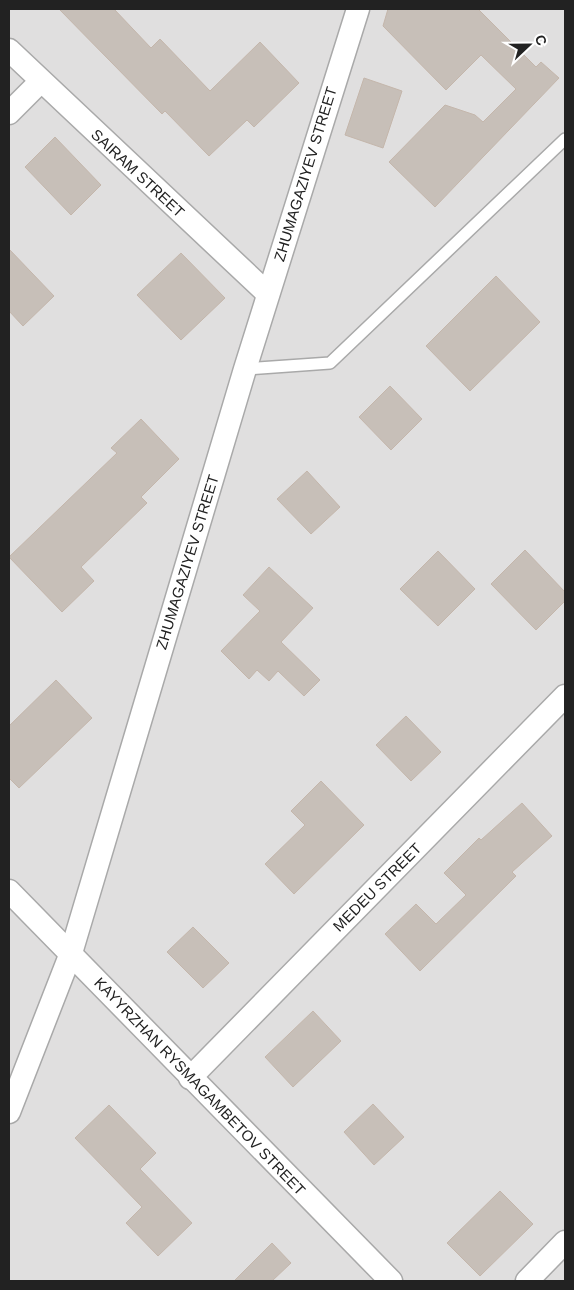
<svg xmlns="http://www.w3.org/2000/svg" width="574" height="1290" viewBox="0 0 574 1290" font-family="Arial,sans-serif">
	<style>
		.residential { fill: #e0dfdf }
		.building { fill: #c7bfb8; stroke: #c4b6ab }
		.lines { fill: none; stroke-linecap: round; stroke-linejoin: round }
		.service-casing { stroke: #a9a9a9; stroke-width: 14 }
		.minor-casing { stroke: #a9a9a9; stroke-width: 25 }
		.service { stroke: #fff; stroke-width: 11 }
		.minor { stroke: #fff; stroke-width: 22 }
		.labels { text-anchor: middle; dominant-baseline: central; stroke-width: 4.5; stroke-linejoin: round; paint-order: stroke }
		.street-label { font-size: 15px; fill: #222; stroke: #fff }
	</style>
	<rect width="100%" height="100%" fill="#f2efe9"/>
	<rect class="residential" x="9" y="9" width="556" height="1272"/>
	<g class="building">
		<path d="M 59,9 L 114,9 L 151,48 L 160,39 L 210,91 L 260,42 L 299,83 L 254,127 L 247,120 L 209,156 L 165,111 L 162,114 Z"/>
		<path d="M 388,9 L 478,9 L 536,67 L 541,62 L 559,78 L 435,207 L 389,162 L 445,105 L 475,115 L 483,122 L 516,89 L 481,55 L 446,90 L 383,26 Z"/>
		<path d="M 364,78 L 402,91 L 383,148 L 345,135 Z"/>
		<path d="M 55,137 L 101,185 L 71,215 L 25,167 Z"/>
		<path d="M 9,249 L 54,296 L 23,326 L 9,311 Z"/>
		<path d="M 181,253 L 225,298 L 181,340 L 137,295 Z"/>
		<path d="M 496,276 L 540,322 L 470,391 L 426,346 Z"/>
		<path d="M 390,386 L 422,419 L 391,450 L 359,417 Z"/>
		<path d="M 141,419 L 179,459 L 141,497 L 147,503 L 81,567 L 94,581 L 62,612 L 9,557 L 117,453 L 111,448 Z"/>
		<path d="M 307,471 L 340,507 L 311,534 L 277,499 Z"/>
		<path d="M 525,550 L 565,592 L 565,601 L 536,630 L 491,584 Z"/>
		<path d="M 438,551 L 475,589 L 438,626 L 400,589 Z"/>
		<path d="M 269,567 L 313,608 L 281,642 L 320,680 L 304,696 L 278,671 L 269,681 L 257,670 L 249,679 L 221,651 L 260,611 L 243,595 Z"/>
		<path d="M 56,680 L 92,718 L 19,788 L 9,778 L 9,726 Z"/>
		<path d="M 406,716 L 441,752 L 411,781 L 376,745 Z"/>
		<path d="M 321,781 L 364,825 L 294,894 L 265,864 L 305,825 L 291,811 Z"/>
		<path d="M 522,803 L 552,836 L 512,872 L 516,876 L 420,971 L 385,934 L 416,904 L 436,924 L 466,895 L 444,873 L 479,838 L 481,840 Z"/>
		<path d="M 193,927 L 229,963 L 203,988 L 167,952 Z"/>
		<path d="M 313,1011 L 341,1041 L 293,1087 L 265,1057 Z"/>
		<path d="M 373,1104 L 404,1137 L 374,1165 L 344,1132 Z"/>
		<path d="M 109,1105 L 156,1153 L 140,1169 L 192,1223 L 158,1256 L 126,1223 L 142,1207 L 75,1138 Z"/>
		<path d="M 500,1191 L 533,1224 L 480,1276 L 447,1243 Z"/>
		<path d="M 272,1243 L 291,1263 L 272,1281 L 234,1281 Z"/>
	</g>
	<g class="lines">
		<defs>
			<path id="service" d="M 245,369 L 330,363 L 565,139"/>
			<g id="minor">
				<path d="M 9,50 L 268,294"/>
				<path d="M 9,113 L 40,82"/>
				<path d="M 9,891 L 391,1281"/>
				<path d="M 190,1078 L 565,696"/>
				<path d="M 9,1112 L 71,953 L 245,369 L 358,9"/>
				<path d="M 527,1281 L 565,1242"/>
			</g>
		</defs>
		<use href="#service" class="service-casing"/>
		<use href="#minor" class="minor-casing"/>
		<use href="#service" class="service"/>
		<use href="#minor" class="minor"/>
	</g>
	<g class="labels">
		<g class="street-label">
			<text transform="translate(138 173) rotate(43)">SAIRAM STREET</text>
			<text transform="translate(305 174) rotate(-73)">ZHUMAGAZIYEV STREET</text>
			<text transform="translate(187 562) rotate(-73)">ZHUMAGAZIYEV STREET</text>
			<text transform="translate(377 887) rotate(-45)">MEDEU STREET</text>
			<text transform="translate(200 1086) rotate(46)">KAYYRZHAN RYSMAGAMBETOV STREET</text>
		</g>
	</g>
	<rect width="574" height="1290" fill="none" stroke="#222222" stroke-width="20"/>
	<g transform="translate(529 45) rotate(68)" stroke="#ffffff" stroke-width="4" paint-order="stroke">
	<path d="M0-4L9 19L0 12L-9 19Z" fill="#222222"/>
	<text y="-8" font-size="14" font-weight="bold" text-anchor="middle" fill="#222222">С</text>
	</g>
</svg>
